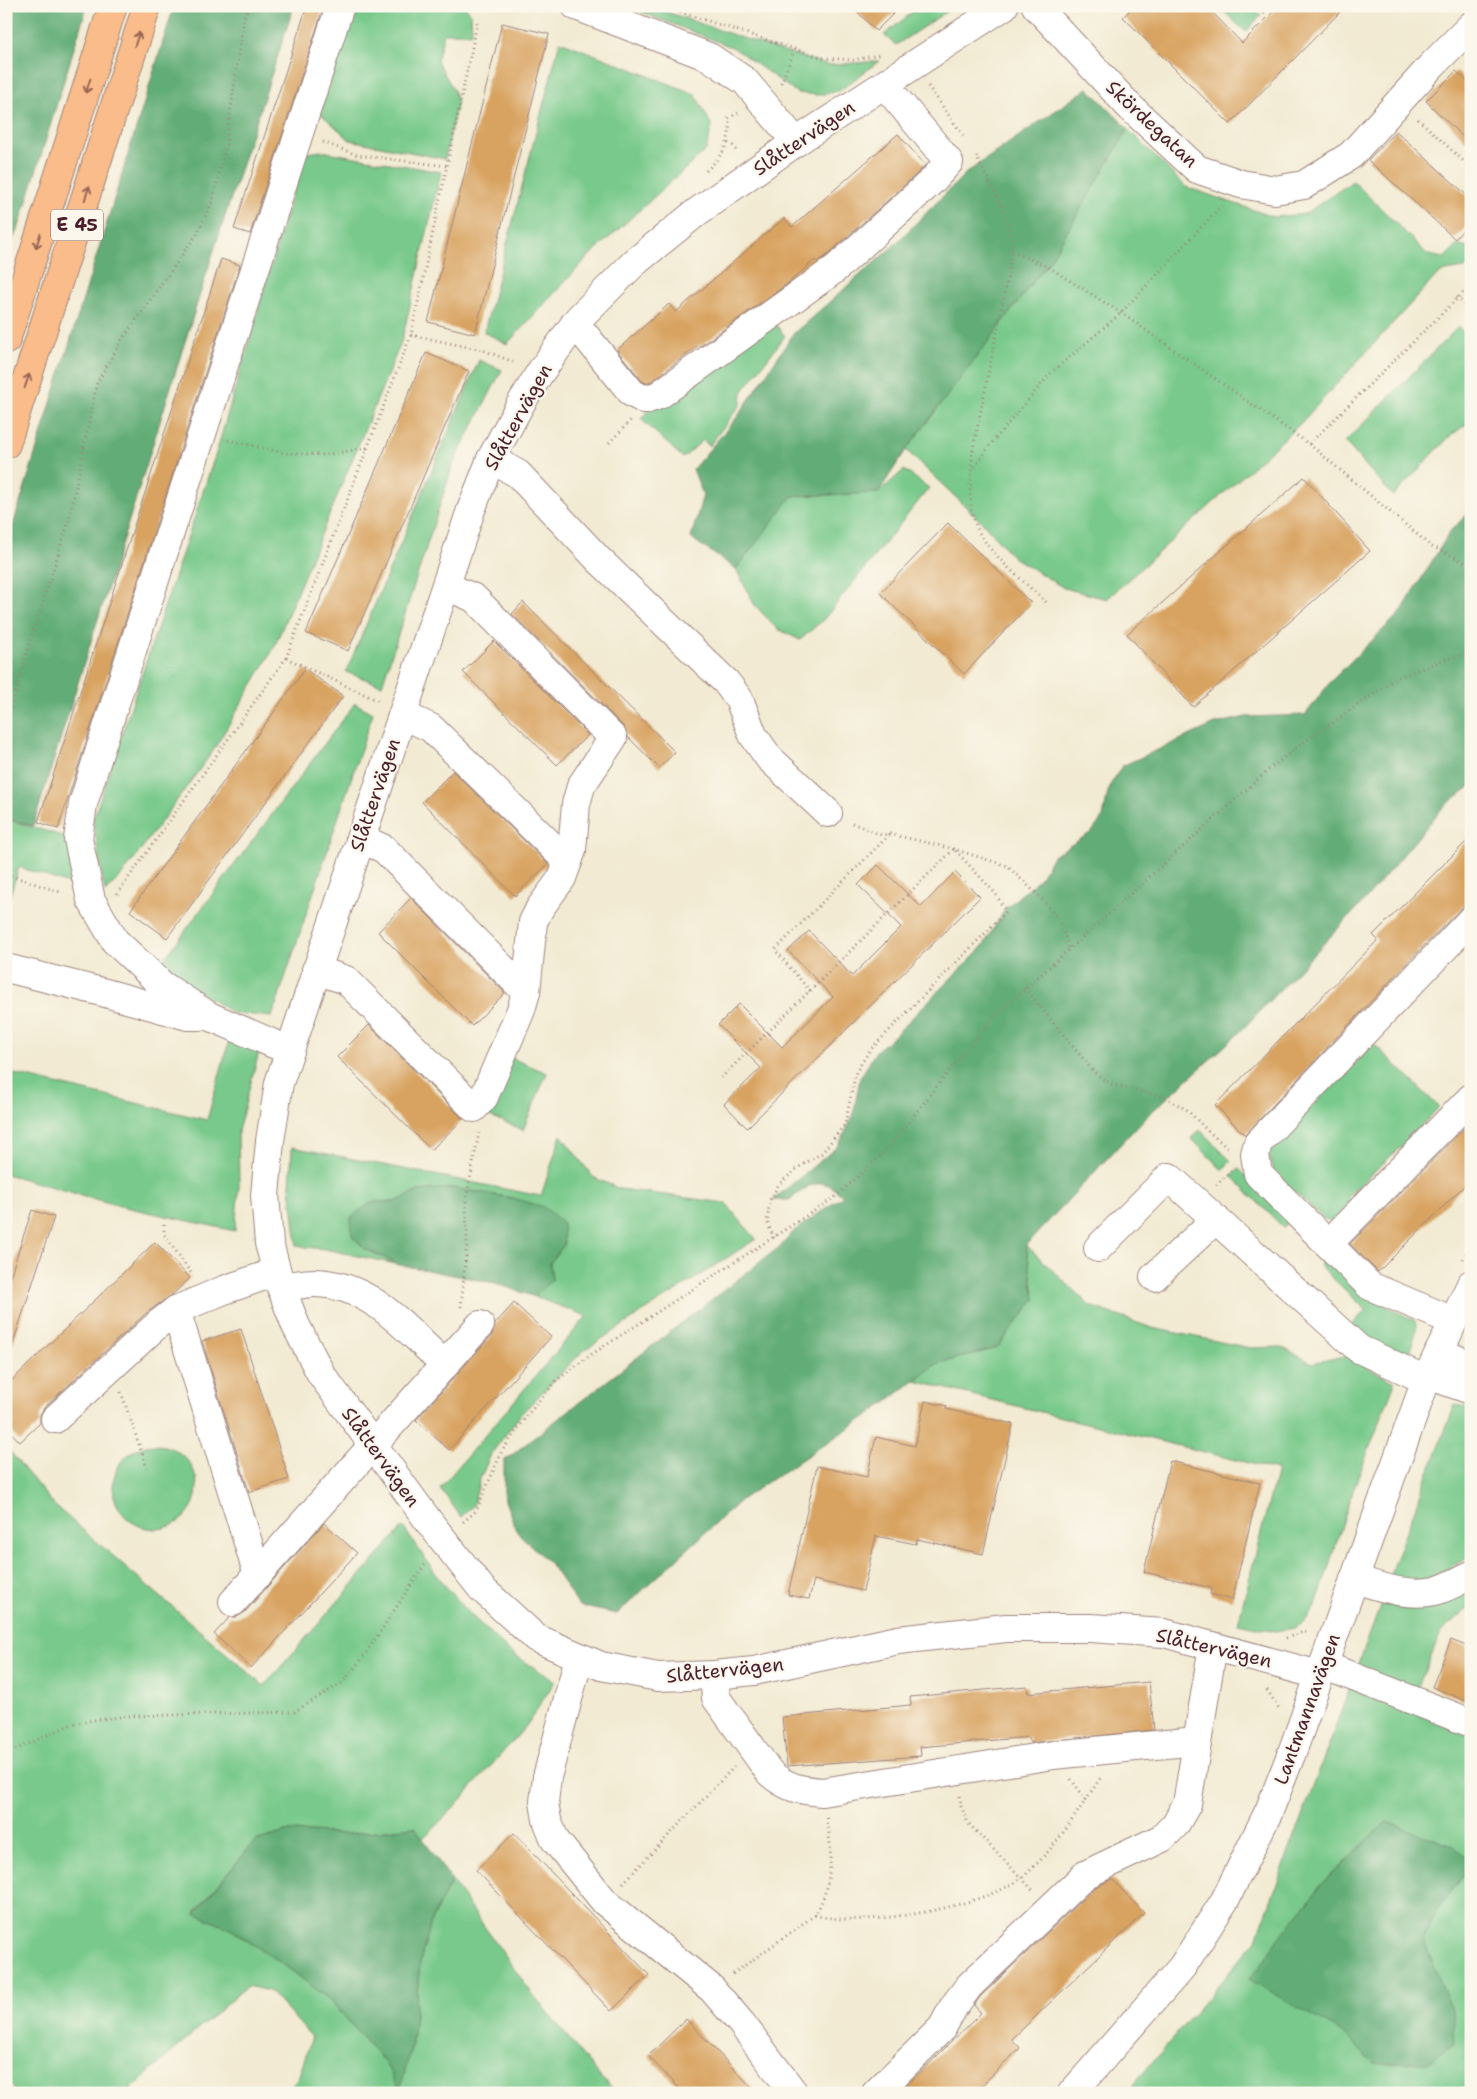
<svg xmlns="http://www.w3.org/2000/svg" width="1477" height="2099" viewBox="0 0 1477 2099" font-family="'Shantell Sans',sans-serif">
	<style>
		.green { fill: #78c98b; stroke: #61745b }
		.forest { fill: #62ad77; stroke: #566651 }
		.building { fill: #d8a361 }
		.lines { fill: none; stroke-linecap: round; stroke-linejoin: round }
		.minor-casing { stroke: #9e847e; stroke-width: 30 }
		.highway-casing { stroke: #9e847e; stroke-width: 30 }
		.path { stroke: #9e847e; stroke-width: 3; stroke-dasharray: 1 4; stroke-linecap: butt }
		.minor { stroke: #fff; stroke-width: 28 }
		.highway { stroke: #f9bc8a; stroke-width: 28 }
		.oneway { stroke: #996656 }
		.labels { text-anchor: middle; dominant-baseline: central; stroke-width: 4.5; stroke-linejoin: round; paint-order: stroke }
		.shield { fill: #fbf7ec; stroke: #7f6065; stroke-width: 1 }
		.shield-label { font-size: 18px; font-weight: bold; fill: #4a1f2b }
		.street-label { font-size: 19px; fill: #4a1f2b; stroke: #fbf7ec }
	</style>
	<rect width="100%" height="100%" fill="#fbf7ec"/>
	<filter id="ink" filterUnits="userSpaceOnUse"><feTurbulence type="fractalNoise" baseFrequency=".02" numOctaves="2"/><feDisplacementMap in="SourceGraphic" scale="10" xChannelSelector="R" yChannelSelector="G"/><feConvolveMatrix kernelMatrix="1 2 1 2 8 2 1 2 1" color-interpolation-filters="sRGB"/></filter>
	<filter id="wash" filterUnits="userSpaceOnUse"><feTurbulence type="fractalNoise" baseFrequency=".0096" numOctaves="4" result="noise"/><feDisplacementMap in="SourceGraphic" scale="20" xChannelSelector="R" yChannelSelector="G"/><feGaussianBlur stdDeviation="1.12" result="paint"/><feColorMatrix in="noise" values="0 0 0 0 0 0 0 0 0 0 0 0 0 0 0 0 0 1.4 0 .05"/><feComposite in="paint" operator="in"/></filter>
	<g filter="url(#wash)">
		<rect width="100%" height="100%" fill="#f2ead2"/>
		<g class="green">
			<path d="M 355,6 L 465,6 L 471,14 L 472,33 L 444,33 L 437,61 L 454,91 L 457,102 L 445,159 L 350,140 L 320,113 Z"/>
			<path d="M 626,6 L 649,6 L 778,50 L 829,65 L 879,61 L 839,91 L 818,95 L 797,93 L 734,48 Z"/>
			<path d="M 920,6 L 955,6 L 896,45 L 884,35 Z"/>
			<path d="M 1218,6 L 1251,6 L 1261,15 L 1246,32 Z"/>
			<path d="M 560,41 L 695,94 L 712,126 L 706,150 L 589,256 L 507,344 L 484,332 Z"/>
			<path d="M 1128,129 L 1186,187 L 1274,217 L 1305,214 L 1353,181 L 1428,255 L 1444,258 L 1458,244 L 1467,247 L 1471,244 L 1471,267 L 1446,271 L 1437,275 L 1300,424 L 1107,599 L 1064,588 L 1013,557 L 984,524 L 906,450 L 1052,257 Z"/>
			<path d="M 321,151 L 441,172 L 402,340 L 273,650 L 213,751 L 123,874 L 105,892 L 93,820 L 218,447 L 301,163 L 308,153 Z"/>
			<path d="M 774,323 L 785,336 L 742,392 L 741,404 L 709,446 L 703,440 L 683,458 L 641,419 L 649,410 Z"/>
			<path d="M 1458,327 L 1471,339 L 1471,421 L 1450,436 L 1393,496 L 1345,442 Z"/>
			<path d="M 479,360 L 502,370 L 453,464 L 382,685 L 346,672 Z"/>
			<path d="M 904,470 L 929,488 L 824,619 L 800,640 L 776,628 L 754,604 L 736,569 L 792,496 L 878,493 Z"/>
			<path d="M 355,703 L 373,713 L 272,1017 L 233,1013 L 159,966 Z"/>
			<path d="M 6,819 L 72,839 L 77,887 L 19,867 L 6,908 Z"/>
			<path d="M 230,1037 L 259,1052 L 238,1131 L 239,1186 L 235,1231 L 120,1206 L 6,1174 L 6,1072 L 207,1120 Z"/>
			<path d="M 1374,1044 L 1439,1107 L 1407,1141 L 1349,1195 L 1349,1203 L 1333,1221 L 1324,1219 L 1273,1172 L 1268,1150 Z"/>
			<path d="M 509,1057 L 547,1073 L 523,1130 L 485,1114 Z"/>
			<path d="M 1200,1130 L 1231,1161 L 1222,1170 L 1191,1138 Z"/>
			<path d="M 561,1135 L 593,1177 L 620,1189 L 725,1203 L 756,1239 L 583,1351 L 521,1414 L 491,1454 L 480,1479 L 473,1506 L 461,1517 L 440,1488 L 587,1316 L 535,1297 L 552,1280 L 550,1263 L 564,1245 L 544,1208 L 513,1198 L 453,1188 L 418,1191 L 395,1202 L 372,1202 L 365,1249 L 400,1265 L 325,1249 L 297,1246 L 290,1186 L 292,1147 L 541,1196 Z"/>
			<path d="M 1239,1169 L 1292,1220 L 1284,1228 L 1231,1176 Z"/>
			<path d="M 1026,1245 L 1090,1306 L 1152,1328 L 1250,1348 L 1281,1347 L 1312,1363 L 1345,1356 L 1395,1382 L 1354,1488 L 1317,1602 L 1306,1621 L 1295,1628 L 1275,1631 L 1238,1623 L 1277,1470 L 915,1381 L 936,1364 L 997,1348 L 1035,1299 Z"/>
			<path d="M 1325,1258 L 1375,1300 L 1415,1321 C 1419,1333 1410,1348 1406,1359 L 1363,1338 L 1351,1326 L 1366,1310 L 1319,1265 Z"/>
			<path d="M 1455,1405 L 1471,1408 L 1471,1556 L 1423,1582 L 1389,1580 L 1392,1568 Z"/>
			<circle cx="155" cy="1487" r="42"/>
			<path d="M 6,1447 L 54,1505 L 264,1686 L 403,1527 L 441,1581 L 472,1616 L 510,1652 L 555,1681 L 527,1725 L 451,1811 L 422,1839 L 414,1827 L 348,1834 L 290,1831 L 255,1841 L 195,1912 L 232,1930 L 287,1967 L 331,2001 L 385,2063 L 400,2089 L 412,2044 L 420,1962 L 432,1918 L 452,1881 L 527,1987 L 601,2078 L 618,2093 L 287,2093 L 298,2078 L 312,2037 L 269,1991 L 247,1986 L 126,2093 L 17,2093 L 6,2079 Z"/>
			<path d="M 1471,1589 L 1471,1606 L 1441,1632 L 1409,1708 L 1471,1732 L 1471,2093 L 1126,2093 L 1256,1941 L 1381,1604 L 1433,1607 Z"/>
		</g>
		<g class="forest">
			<path d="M 6,6 L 87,6 L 18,230 L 6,251 Z"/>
			<path d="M 174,6 L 294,6 L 211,259 L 33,826 L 6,818 L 6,548 Z"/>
			<path d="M 1088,88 L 1128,129 L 1052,257 L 906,450 L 878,493 L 792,496 L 736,569 L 691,538 L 703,495 L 693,469 L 738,416 L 794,333 L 892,247 L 966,173 Z"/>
			<path d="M 1471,511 L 1471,786 L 1444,806 L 1366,899 L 1237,1035 L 1147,1116 L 1026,1245 L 1035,1299 L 997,1348 L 936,1364 L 873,1412 L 742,1499 L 617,1614 L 579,1606 L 552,1566 L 517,1532 L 504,1498 L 504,1461 L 782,1245 L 794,1231 L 843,1196 L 829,1185 L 821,1183 L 809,1186 L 789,1200 L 773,1200 L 838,1146 L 853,1116 L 860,1078 L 876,1051 L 892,1038 L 983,946 L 1006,908 L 1041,877 L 1053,856 L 1092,832 L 1103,817 L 1109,787 L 1122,766 L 1215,724 L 1246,717 L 1305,715 L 1332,680 L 1401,612 L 1451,530 Z"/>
			<path d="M 453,1188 L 513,1198 L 544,1207 L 563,1223 L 564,1245 L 550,1263 L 552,1280 L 535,1297 L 495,1283 L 400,1265 L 365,1249 L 352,1236 L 351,1217 L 372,1202 L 395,1202 L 418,1191 Z"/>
			<path d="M 1386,1822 L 1453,1845 L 1471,1862 L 1471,1866 L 1435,1913 L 1423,1939 L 1452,2010 L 1454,2044 L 1425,2063 L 1374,2064 L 1343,2033 L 1249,1979 L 1319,1887 Z"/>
			<path d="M 415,1827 L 452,1881 L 432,1918 L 420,1962 L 412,2044 L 400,2090 L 385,2063 L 331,2001 L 287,1967 L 232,1930 L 195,1913 L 255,1841 L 290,1831 L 348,1834 Z"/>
		</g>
		<g id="blocks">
			<g class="building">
				<path d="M 307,6 L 324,6 L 250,234 L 234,229 Z"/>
				<path d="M 852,6 L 901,6 L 876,31 Z"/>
				<path d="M 1134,6 L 1206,6 L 1242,43 L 1279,6 L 1346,6 L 1230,124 L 1123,17 Z"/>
				<path d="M 502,23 L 549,34 L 475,334 L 428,322 Z"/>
				<path d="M 1456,71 L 1471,85 L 1471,145 L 1426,101 Z"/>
				<path d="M 1396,131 L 1471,199 L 1471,221 L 1455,239 L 1368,160 Z"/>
				<path d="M 898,134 L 925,165 L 921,170 L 825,257 L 817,262 L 815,260 L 787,284 L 700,346 L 699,345 L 652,381 L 646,383 L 642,381 L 617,350 L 669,304 L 676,312 L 784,218 L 792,227 Z"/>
				<path d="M 221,259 L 240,265 L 58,829 L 38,822 Z"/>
				<path d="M 426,353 L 469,371 L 348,651 L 306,633 Z"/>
				<path d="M 1304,477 L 1370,551 L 1193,707 L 1127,634 Z"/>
				<path d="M 948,523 L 1031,603 L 964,674 L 880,593 Z"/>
				<path d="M 523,602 L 675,752 L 659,768 L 628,737 L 624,727 L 512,614 Z"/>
				<path d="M 494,641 L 588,735 L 557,765 L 463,672 Z"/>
				<path d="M 305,669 L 343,696 L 167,938 L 130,911 Z"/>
				<path d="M 453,771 L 548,864 L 515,896 L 422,802 Z"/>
				<path d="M 1471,837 L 1471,898 L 1407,963 L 1245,1135 L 1215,1105 L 1378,940 L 1373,935 Z"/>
				<path d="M 878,865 L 921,907 L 955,872 L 980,897 L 747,1128 L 724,1104 L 761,1068 L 718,1025 L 739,1004 L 782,1047 L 833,997 L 788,951 L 809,931 L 852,976 L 901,927 L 858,885 Z"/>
				<path d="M 411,898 L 505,993 L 472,1026 L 378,932 Z"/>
				<path d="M 369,1025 L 463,1119 L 431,1150 L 337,1057 Z"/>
				<path d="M 1471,1121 L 1471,1179 L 1378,1272 L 1350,1244 Z"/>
				<path d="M 32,1210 L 54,1217 L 10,1353 L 6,1352 L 6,1289 Z"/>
				<path d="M 155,1242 L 190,1278 L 173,1294 L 146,1313 L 44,1408 L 40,1415 L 40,1423 L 20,1442 L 6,1427 L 6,1386 Z"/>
				<path d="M 514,1303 L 551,1337 L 449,1450 L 416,1420 L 492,1335 L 495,1324 Z"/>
				<path d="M 241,1329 L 289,1479 L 249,1492 L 202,1341 Z"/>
				<path d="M 925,1401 L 947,1406 L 946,1409 L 1013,1424 L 983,1554 L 917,1539 L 916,1544 L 876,1536 L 863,1591 L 814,1580 L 809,1599 L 788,1595 L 817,1466 L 867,1477 L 876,1437 L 915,1446 Z"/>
				<path d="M 1170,1461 L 1260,1483 L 1232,1600 L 1210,1594 L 1211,1588 L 1144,1572 Z"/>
				<path d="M 324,1523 L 357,1553 L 251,1668 L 214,1634 L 230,1617 L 237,1617 L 245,1612 Z"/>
				<path d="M 1451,1640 L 1471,1648 L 1471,1703 L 1432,1687 Z"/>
				<path d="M 1149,1682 L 1154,1730 L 1030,1743 L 1029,1737 L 920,1747 L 921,1756 L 787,1766 L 782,1717 L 911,1705 L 910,1697 L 1027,1686 L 1028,1693 Z"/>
				<path d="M 514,1833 L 649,1975 L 611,2011 L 476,1870 Z"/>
				<path d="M 1112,1879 L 1144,1913 L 1012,2039 L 1020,2048 L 974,2093 L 899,2093 L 981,2013 L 974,2005 L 981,1996 L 1094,1888 Z"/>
				<path d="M 686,2019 L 757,2093 L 684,2093 L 648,2056 Z"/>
			</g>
		</g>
	</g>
	<g filter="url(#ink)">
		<use href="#blocks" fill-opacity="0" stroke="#9e847e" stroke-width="1"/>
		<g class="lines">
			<defs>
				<g id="minor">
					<path d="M 576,6 L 709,57 L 745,81 L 796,142"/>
					<path d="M 1004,6 L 796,142 L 697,212 L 634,263 L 579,318 L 539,374 L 520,405 L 491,459 L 471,510 L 279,1083 L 270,1141 L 265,1195 L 269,1243 L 281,1287 L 296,1326 L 321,1374 L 430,1523 L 482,1589 L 536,1638 L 601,1666 L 658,1677 L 714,1675 L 754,1671 L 898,1640 L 1006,1628 L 1090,1628 L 1164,1633 L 1319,1675"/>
					<path d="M 1036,6 L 1129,106 L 1197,169 L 1241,184 L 1275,190 L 1304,185 L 1351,155 L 1433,64 L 1471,26"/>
					<path d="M 575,323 L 632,393 L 645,400 L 659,395 L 835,269 L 932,181 L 949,162 L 885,85"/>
					<path d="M 491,459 L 518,474 L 598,559 L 726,682 L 739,699 L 753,735 L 769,758 L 828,813"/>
					<path d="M 403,715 L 431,728 L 568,862"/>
					<path d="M 360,838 L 384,849 L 526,992"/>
					<path d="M 10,969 L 102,992 L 188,1016 L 200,1016"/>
					<path d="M 316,970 L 346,980 L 474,1108 L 484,1097 L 521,1010 L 526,992 L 533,922 L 540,908 L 562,878 L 572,850 L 576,804 L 581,786 L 613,738 L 474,598 L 446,586"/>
					<path d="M 290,1051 L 209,1016 L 162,985 L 115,941 L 91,900 L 78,839 L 83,804 L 99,753 L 340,6"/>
					<path d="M 1328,1244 L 1471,1098"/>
					<path d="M 1098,1248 L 1169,1177 L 1359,1349 L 1426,1380"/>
					<path d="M 1154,1277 L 1216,1219"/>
					<path d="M 281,1287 C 292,1286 304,1283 315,1283 C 371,1284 407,1330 445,1365"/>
					<path d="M 176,1310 L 258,1575"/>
					<path d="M 1453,1321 L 1370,1286 L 1258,1174 L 1255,1154 L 1258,1143 L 1471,920"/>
					<path d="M 1439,1352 L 1471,1365"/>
					<path d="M 1428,1375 L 1471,1390"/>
					<path d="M 55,1419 L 157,1325 L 176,1310 L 224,1290 L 276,1272"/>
					<path d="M 1354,1579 C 1381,1587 1407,1597 1435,1591 C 1447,1588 1460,1580 1471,1575"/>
					<path d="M 233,1602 L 480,1325"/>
					<path d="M 579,1658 L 547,1777 L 544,1802 L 547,1820 L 555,1840 L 605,1902 L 712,1989 L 742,2024 L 794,2093"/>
					<path d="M 1323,1665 L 1471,1723"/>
					<path d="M 714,1675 L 716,1698 L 770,1773 C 787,1788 799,1790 822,1792 L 1053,1755 L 1197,1741"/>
					<path d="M 876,2093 L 942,2028 L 954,2006 L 969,1986 L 1085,1875 L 1162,1838 L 1175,1825 L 1187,1804 L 1213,1646"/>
					<path d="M 1072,2093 L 1182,1967 L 1225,1900 L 1269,1811 L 1291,1755 L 1426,1380 L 1471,1284"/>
				</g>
				<g id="highway">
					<path d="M 6,340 L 113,6"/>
					<path d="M 6,444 L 147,6"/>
				</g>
			</defs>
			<use href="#minor" class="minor-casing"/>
			<use href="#highway" class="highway-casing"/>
			<g class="path">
				<path d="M 661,6 L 823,58 L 853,60 L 879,55"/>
				<path d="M 1256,6 L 1264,13 L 1270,6"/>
				<path d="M 781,83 L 795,49"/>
				<path d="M 928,86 L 965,138"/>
				<path d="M 1418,119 L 1471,168"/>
				<path d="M 323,142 L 357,155 L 447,166"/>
				<path d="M 728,143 L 733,146 L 737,151"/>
				<path d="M 976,156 L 1000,203 L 1009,227 L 1012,251 L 1007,281 L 973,449 C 971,474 966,506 978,530 C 990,555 1027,584 1047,603"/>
				<path d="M 706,171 C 722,156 732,142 729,118 L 738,113"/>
				<path d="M 1012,251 L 1050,268 L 1121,313 L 1309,444 L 1431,546 L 1471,565"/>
				<path d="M 1457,297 L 1471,313"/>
				<path d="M 411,335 L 483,350 L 516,363"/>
				<path d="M 228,440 L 284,453 L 325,455 L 367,448"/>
				<path d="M 609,443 L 631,420"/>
				<path d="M 1309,444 L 1471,285"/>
				<path d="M 972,471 L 990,445 L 1050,374 L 1121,313 L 1222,205"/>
				<path d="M 286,658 L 381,702"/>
				<path d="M 6,727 L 30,642 L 69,520 L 97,383 L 121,341 L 197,234 L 212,202 L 226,145 L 243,20 L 248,6"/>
				<path d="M 852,823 L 881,835 L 890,834 L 954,849 L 1007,866 L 1039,896 L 1056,916 L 1063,929 L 1069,949"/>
				<path d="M 6,874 L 63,893"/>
				<path d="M 117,894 L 286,658 L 411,335 L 478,19"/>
				<path d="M 1025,988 L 1093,1071 L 1110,1084 L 1165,1097 L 1187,1110 L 1208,1131 L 1230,1150"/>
				<path d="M 810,991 L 775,950 L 890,834"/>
				<path d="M 721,1078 L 954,849"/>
				<path d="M 1216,1185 L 1232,1170"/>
				<path d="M 164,1225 L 164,1234 L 193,1276"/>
				<path d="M 774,1238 L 767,1222 L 770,1200 L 779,1184 L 799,1167 L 822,1153 L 845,1124 L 856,1072 L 870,1050 L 1006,912 L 996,894 L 954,849"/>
				<path d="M 1463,1259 L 1471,1245"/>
				<path d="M 461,1307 L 467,1243 L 466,1200 L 479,1133"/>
				<path d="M 121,1392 L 147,1468"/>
				<path d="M 463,1522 L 476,1511 L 502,1451 L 528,1414 L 557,1380 L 589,1356 L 834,1198 L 885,1152 L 961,1056 L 995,1016 L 1266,772 L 1297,747 L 1397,678 L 1446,659 L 1471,654"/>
				<path d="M 1286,1638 L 1309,1630"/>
				<path d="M 1267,1690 L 1280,1710"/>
				<path d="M 6,1754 L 72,1724 L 94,1720 L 129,1716 L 294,1712 L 342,1683 L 364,1656 L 427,1561"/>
				<path d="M 1071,1779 L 1086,1800"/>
				<path d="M 960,1796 L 961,1806 L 968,1823 L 1033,1890"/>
				<path d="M 623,1883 L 734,1767"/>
				<path d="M 815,1915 C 861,1929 987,1907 1024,1876 C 1056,1848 1078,1811 1101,1777"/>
				<path d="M 733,1974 L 815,1915 C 833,1885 833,1850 826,1816"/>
			</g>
			<use href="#minor" class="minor"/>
			<use href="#highway" class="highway"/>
		</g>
		<defs><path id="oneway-shaft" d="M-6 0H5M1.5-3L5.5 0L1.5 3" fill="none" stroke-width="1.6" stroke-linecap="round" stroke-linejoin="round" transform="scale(1.25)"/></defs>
		<g class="oneway">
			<use href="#oneway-shaft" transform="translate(137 39) rotate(-72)"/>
			<use href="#oneway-shaft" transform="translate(88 86) rotate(108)"/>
			<use href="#oneway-shaft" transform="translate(87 193) rotate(-72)"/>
			<use href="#oneway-shaft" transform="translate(38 241) rotate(108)"/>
			<use href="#oneway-shaft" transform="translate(27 381) rotate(-72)"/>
		</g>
	</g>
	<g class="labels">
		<rect class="shield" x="51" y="209.5" width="52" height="31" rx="4"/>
		<g class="shield-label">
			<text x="77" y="225">E 45</text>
		</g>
		<g class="street-label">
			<text transform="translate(1152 124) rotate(43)">Skördegatan</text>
			<text transform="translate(804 138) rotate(-34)">Slåttervägen</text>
			<text transform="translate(518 417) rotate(-61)">Slåttervägen</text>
			<text transform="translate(375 795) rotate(-71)">Slåttervägen</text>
			<text transform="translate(381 1457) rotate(54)">Slåttervägen</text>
			<text transform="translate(1214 1648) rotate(13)">Slåttervägen</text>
			<text transform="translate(725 1670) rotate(-6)">Slåttervägen</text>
			<text transform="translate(1307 1709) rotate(-70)">Lantmannavägen</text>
		</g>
	</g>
	<rect width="1477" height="2099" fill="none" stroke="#fbf7ec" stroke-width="25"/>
</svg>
